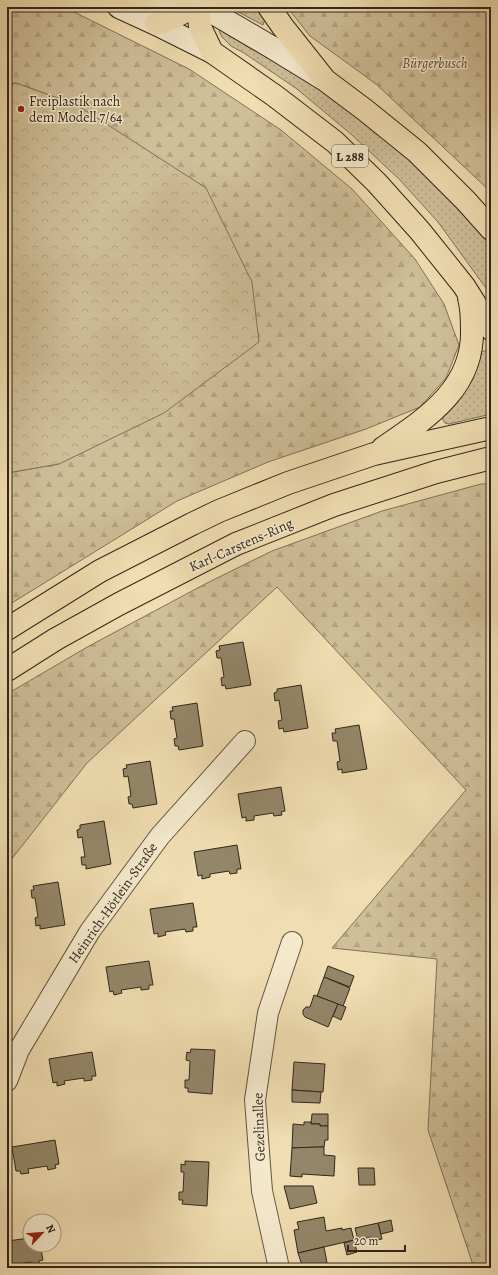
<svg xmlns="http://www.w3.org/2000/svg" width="498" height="1275" viewBox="0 0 498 1275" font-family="Alegreya,serif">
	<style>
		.grass { fill: url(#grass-dots); stroke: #80725a }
		.forest { fill: url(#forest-firs); stroke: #80725a }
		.park { fill: url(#park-crowns); stroke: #80725a }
		.building { fill: #948669; stroke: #30271c }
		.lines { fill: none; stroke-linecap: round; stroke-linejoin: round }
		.street-casing { stroke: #605441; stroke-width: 22 }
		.secondary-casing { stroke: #30271c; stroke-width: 24 }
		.primary-casing { stroke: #30271c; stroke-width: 24 }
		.street { stroke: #f5e9cc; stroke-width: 20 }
		.secondary { stroke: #f5e9cc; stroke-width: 22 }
		.primary { stroke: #f0ddb1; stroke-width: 22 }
		.poi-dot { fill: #8f2418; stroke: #f5e9cc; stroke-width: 1.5 }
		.labels { text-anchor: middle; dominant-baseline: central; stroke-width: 3; stroke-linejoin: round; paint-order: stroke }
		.shield { fill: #f5e9cc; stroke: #6b6151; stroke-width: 1 }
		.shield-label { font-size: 13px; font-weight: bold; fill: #30271c }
		.park-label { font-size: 14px; font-style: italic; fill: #584d3b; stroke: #f5e9cc }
		.poi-label { font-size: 14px; fill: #30271c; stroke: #f5e9cc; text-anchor: start }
		.street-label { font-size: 14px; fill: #30271c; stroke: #f5e9cc }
	</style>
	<defs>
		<pattern id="grass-dots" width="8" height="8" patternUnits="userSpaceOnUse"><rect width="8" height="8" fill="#cfbe98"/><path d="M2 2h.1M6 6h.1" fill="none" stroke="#b2a382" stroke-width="1.8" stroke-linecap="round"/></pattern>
		<pattern id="forest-firs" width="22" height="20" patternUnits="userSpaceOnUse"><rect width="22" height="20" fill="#cfbe98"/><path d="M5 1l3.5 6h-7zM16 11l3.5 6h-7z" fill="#b2a382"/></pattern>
		<pattern id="park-crowns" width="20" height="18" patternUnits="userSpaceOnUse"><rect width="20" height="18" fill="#cfbe98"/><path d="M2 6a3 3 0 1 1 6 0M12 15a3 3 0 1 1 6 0" fill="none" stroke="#b2a382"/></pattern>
	</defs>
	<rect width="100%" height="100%" fill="#f0ddb1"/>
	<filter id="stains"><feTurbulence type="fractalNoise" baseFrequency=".005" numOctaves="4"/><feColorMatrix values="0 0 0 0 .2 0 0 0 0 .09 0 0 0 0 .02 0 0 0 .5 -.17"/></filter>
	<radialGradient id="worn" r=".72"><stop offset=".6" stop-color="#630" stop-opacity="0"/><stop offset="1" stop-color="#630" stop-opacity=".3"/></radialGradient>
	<g class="grass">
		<path d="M 229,7 L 260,7 L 266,16 L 263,25 Z"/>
		<path d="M 222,29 L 297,73 L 366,124 L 409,160 L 458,208 L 491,246 L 491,295 L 438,222 L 400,180 L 352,135 L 297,89 L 244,53 L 231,46 L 222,37 L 219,31 Z"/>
		<path d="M 488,350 L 491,356 L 491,414 L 449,424 L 445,423 L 443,420 L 443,415 L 481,352 Z"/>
	</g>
	<g class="forest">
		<path d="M 7,7 L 62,7 L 70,10 L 189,69 L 281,130 L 352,189 L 415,259 L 444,304 L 459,345 L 446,378 L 420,407 L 366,429 L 268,462 L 177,501 L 7,606 L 7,473 L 59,464 L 77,105 L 16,83 L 7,84 Z"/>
		<path d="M 287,7 L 491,7 L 491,192 L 376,84 L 310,36 Z"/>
		<path d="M 481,484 L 491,484 L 491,1268 L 474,1268 L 428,1130 L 437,959 L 332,948 L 466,790 L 277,587 L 87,763 L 7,865 L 7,694 L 89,646 L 207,583 L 272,551 L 382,511 Z"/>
	</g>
	<path class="park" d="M 16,83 L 77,105 L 206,188 L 252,282 L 259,342 L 164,413 L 59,464 L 7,473 L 7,84 Z"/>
	<g class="building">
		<path d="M 243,642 L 251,685 L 226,689 L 225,685 L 222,686 L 221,678 L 224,677 L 221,658 L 217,658 L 216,651 L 220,650 L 219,646 Z"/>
		<path d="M 301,685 L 308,728 L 284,732 L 283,728 L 279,729 L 278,721 L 282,720 L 279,700 L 275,701 L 274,693 L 277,692 L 277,689 Z"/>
		<path d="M 197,703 L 203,746 L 179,750 L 178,746 L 175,746 L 174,739 L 177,738 L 174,719 L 171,719 L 170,711 L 173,711 L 172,707 Z"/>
		<path d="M 359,725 L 367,769 L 342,773 L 342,769 L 338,770 L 337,762 L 340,761 L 337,741 L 333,741 L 332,733 L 336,733 L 335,729 Z"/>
		<path d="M 150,761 L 157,804 L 133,808 L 132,804 L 129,804 L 128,797 L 131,796 L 128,776 L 124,777 L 123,769 L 127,768 L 126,765 Z"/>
		<path d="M 281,787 L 285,811 L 281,812 L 282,815 L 274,816 L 273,813 L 254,816 L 254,820 L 246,821 L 246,817 L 242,818 L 238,794 Z"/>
		<path d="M 104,821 L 111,864 L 86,869 L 86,865 L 82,865 L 81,857 L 85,857 L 82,837 L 78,838 L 77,830 L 80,829 L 80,825 Z"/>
		<path d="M 237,845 L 241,869 L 237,869 L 237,873 L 230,874 L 229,871 L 210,874 L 210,877 L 202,879 L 202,875 L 198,876 L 194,852 Z"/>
		<path d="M 58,882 L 65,925 L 40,929 L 40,925 L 36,926 L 35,918 L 38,917 L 35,898 L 32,898 L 31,890 L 34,890 L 33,886 Z"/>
		<path d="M 193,903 L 197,927 L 193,927 L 193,931 L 186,932 L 185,929 L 165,932 L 166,935 L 158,937 L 158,933 L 154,934 L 150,909 Z"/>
		<path d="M 149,961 L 153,985 L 149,985 L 149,989 L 141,990 L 141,987 L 121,990 L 122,993 L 114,995 L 113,991 L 110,992 L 106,967 Z"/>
		<path d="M 328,966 L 354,976 L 350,987 L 324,977 Z"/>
		<path d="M 324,977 L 350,988 L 343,1006 L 317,996 Z"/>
		<path d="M 7,989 L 11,1015 L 7,1016 Z"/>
		<path d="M 314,995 L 338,1004 L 328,1027 L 305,1017 L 303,1014 L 303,1010 L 306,1007 L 310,1007 Z"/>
		<path d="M 338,1004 L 346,1007 L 341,1020 L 333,1016 Z"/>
		<path d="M 191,1049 L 215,1050 L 212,1094 L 188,1092 L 188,1088 L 185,1088 L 185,1080 L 189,1080 L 190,1061 L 186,1060 L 187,1052 L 190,1053 Z"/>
		<path d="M 92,1052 L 96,1076 L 92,1076 L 92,1080 L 84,1081 L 84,1078 L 77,1079 L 64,1081 L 65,1084 L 57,1086 L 57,1082 L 53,1083 L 49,1059 Z"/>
		<path d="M 294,1062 L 325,1064 L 323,1092 L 292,1090 Z"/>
		<path d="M 292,1090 L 321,1092 L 320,1103 L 292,1102 Z"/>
		<path d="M 312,1114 L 328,1114 L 328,1126 L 320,1126 L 320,1124 L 311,1124 Z"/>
		<path d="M 304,1122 L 311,1122 L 311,1124 L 320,1124 L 320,1126 L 328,1126 L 328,1140 L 325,1140 L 324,1147 L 292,1148 L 293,1124 L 304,1125 Z"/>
		<path d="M 55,1140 L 59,1164 L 55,1165 L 56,1168 L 48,1170 L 47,1166 L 28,1169 L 29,1173 L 21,1174 L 20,1171 L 16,1171 L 12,1147 Z"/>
		<path d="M 316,1147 L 324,1147 L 324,1155 L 335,1156 L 334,1176 L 302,1174 L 302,1177 L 290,1176 L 292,1148 Z"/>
		<path d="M 185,1161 L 209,1162 L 207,1206 L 182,1204 L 183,1200 L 179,1200 L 179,1192 L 183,1192 L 184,1172 L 181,1172 L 181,1164 L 185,1165 Z"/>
		<path d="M 358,1168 L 374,1168 L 375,1185 L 359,1185 Z"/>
		<path d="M 284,1186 L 313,1186 L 317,1203 L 290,1209 Z"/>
		<path d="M 324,1217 L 326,1231 L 342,1228 L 342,1230 L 351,1228 L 354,1240 L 298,1253 L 294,1230 L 299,1229 L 297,1222 Z"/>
		<path d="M 391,1220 L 393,1231 L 381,1234 L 378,1223 Z"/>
		<path d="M 378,1223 L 382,1239 L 372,1241 L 372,1237 L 358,1240 L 355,1228 Z"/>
		<path d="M 30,1238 L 30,1245 L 40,1245 L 43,1260 L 39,1261 L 39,1264 L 32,1266 L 31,1262 L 12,1265 L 12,1268 L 7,1268 L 7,1241 Z"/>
		<path d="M 354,1240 L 357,1252 L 347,1255 L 344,1243 Z"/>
		<path d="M 324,1247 L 328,1268 L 303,1268 L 298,1253 Z"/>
	</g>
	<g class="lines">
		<defs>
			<g id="street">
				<path d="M 7,1081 L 19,1050 L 90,931 L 160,836 L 245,741"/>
				<path d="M 279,1268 L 262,1191 L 255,1100 L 268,1013 L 292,942"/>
			</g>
			<g id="secondary">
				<path d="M 119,7 L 156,24 L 212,52"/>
				<path d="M 203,7 L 273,48 L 322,78"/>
			</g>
			<g id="primary">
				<path d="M 198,7 L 200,27 L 212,52 L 275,96 L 335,142 L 377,183 L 420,231 L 464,286 L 491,329"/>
				<path d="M 269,7 L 283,27 L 325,80 L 365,110 L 417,152 L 466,201 L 491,229"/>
				<path d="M 156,24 L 173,18 L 193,7"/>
				<path d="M 383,448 C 427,418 474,388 472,329 C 472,318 472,309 469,298"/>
				<path d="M 7,629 L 100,571 L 192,524 L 219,511 L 288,483 L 374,454 L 491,428"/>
				<path d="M 7,670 L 56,639 L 119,604 L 236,544 L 334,505 L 436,472 L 491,458"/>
			</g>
		</defs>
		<use href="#street" class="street-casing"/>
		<use href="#secondary" class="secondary-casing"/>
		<use href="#primary" class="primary-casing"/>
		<use href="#street" class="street"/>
		<use href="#secondary" class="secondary"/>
		<use href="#primary" class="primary"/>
	</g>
	<circle class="poi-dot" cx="21" cy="109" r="4"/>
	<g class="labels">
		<rect class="shield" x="332" y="145" width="36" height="22" rx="3"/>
		<g class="shield-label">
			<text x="350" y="156">L 288</text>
		</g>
		<g class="park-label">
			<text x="435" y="63">Bürgerbusch</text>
		</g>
		<g class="poi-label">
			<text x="29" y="101">Freiplastik nach<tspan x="29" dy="16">dem Modell 7/64</tspan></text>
		</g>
		<g class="street-label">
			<text transform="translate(241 545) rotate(-24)">Karl-Carstens-Ring</text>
			<text transform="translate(113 903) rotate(-55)">Heinrich-Hörlein-Straße</text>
			<text transform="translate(259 1127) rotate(-92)">Gezelinallee</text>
		</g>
	</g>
	<rect width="498" height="1275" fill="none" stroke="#f0ddb1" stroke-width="24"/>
	<rect x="8" y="8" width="482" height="1259" fill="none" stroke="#30271c" stroke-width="2"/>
	<rect x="12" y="12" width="474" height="1251" fill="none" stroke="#30271c"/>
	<g transform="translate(42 1233) rotate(64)"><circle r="19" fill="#f5e9cc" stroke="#a69b86"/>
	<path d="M0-3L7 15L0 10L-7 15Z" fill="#8f2418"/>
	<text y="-6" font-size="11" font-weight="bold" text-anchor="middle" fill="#30271c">N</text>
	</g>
	<path d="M348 1245v6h57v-6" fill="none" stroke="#30271c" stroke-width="2"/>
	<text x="354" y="1245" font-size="12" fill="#30271c" stroke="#f5e9cc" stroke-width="3" paint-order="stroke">20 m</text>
	<rect width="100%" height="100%" filter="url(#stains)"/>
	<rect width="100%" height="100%" fill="url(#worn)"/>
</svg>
